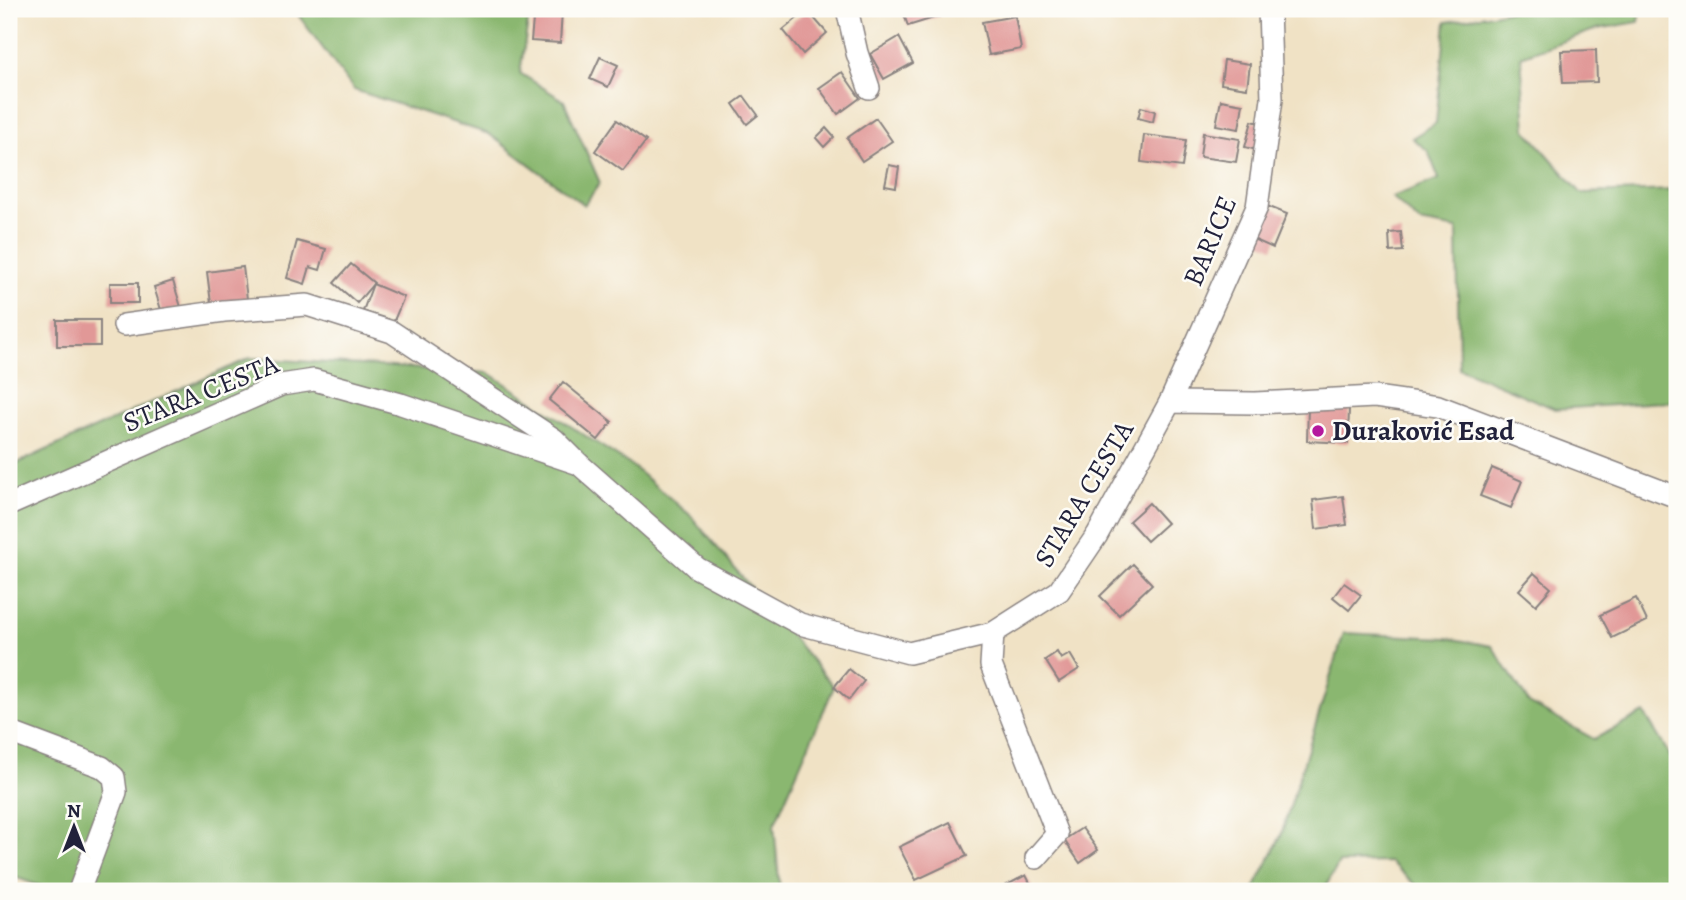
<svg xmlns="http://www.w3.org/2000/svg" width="1686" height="900" viewBox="0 0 1686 900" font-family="Alegreya,serif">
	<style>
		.forest { fill: #8ab76f; stroke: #566c55; stroke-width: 2 }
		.building { fill: #e19897 }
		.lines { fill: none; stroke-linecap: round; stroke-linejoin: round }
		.minor-casing { stroke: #898280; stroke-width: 24 }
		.minor { stroke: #fff; stroke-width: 21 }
		.poi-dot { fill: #b5179e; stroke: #fdfcf7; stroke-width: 2.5 }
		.labels { text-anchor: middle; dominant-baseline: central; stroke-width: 5; stroke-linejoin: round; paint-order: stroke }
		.street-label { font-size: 28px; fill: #22223b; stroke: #fdfcf7 }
		.poi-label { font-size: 28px; font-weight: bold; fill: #22223b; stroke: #fdfcf7; text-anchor: start }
	</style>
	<rect width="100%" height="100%" fill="#fdfcf7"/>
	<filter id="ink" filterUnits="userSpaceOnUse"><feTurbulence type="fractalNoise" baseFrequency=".0143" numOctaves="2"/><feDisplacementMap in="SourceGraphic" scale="14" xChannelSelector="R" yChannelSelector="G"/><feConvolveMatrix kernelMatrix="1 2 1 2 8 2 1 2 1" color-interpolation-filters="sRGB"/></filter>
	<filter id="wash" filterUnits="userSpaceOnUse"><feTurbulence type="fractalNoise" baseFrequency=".00686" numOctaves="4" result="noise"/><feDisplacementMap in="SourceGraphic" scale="28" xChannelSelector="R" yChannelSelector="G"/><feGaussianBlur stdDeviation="1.57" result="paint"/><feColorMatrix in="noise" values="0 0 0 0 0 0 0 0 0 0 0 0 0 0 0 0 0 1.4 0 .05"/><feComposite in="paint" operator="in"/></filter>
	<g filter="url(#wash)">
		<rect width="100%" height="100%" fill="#f0e2c5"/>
		<g class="forest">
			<path d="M 306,9 L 530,9 L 520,73 L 564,101 L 600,183 L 584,205 L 489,134 L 354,90 L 299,16 Z"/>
			<path d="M 1520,9 L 1641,9 L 1639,22 L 1597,29 L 1521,56 L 1526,130 L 1581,193 L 1677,190 L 1677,401 L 1555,409 L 1459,368 L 1457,229 L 1419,222 L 1392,197 L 1439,179 L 1428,151 L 1412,138 L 1436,123 L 1446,22 Z"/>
			<path d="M 250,358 L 489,373 L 632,466 L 690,515 L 834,687 L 774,825 L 780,891 L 54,891 L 9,875 L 9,760 L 24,728 L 9,723 L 9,467 Z"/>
			<path d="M 1344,633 L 1447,638 L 1492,646 L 1529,703 L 1594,739 L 1644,713 L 1677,767 L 1677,891 L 1422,891 L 1390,862 L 1339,863 L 1323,891 L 1253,891 L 1281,836 Z"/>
		</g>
		<g id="blocks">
			<g class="building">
				<path d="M 534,9 L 562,11 L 560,43 L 531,41 Z"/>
				<path d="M 902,9 L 938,9 L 940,16 L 908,26 Z"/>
				<path d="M 807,10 L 827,33 L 803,54 L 783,30 Z"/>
				<path d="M 1015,16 L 1021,49 L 989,55 L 982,22 Z"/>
				<path d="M 899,37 L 913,63 L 884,79 L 870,54 Z"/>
				<path d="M 1596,50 L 1597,82 L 1563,83 L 1561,51 Z"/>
				<path d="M 600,57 L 618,65 L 608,87 L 590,79 Z"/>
				<path d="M 1224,60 L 1250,64 L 1247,88 L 1221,84 Z"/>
				<path d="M 842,72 L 860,98 L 838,114 L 819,88 Z"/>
				<path d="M 744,96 L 758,115 L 747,124 L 733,104 Z"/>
				<path d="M 1221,100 L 1243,104 L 1239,129 L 1216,125 Z"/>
				<path d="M 1141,107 L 1155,111 L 1153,122 L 1138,118 Z"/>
				<path d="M 876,118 L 892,141 L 862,161 L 847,138 Z"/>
				<path d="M 617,120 L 646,141 L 623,171 L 595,151 Z"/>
				<path d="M 1252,121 L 1264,124 L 1257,150 L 1245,147 Z"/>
				<path d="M 826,128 L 834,137 L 824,147 L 816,138 Z"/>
				<path d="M 1203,133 L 1240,139 L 1236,162 L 1200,157 Z"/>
				<path d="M 1144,135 L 1186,140 L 1182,167 L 1141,162 Z"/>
				<path d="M 889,165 L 899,167 L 896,187 L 885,185 Z"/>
				<path d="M 1267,206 L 1287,214 L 1273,248 L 1253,239 Z"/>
				<path d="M 1401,232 L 1403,251 L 1390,252 L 1389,233 Z"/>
				<path d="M 297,241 L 326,249 L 320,270 L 310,267 L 305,284 L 287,278 Z"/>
				<path d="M 351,264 L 374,283 L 357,303 L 334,283 Z"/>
				<path d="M 243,267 L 247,299 L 211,303 L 207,272 Z"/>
				<path d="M 173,281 L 181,307 L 162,313 L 154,287 Z"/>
				<rect x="110" y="283" width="28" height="20"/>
				<path d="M 373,284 L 404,297 L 393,323 L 363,311 Z"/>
				<rect x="57" y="320" width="43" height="26"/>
				<path d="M 563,382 L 612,422 L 598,440 L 549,400 Z"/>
				<path d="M 1308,407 L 1349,408 L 1348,443 L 1307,441 Z"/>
				<path d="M 1492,468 L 1522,481 L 1511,508 L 1480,496 Z"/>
				<path d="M 1343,496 L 1347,525 L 1316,529 L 1313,500 Z"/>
				<path d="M 1149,503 L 1167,523 L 1147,541 L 1129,521 Z"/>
				<path d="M 1133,564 L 1152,584 L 1119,615 L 1100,596 Z"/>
				<path d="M 1534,573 L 1551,588 L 1536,605 L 1519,590 Z"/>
				<path d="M 1344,583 L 1361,595 L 1349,610 L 1333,597 Z"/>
				<path d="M 1636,598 L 1647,621 L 1612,638 L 1600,615 Z"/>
				<path d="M 1057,652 L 1061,659 L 1070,654 L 1079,669 L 1059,682 L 1045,660 Z"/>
				<path d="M 849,669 L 864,681 L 849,700 L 834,687 Z"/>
				<path d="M 950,822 L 967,856 L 916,880 L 899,847 Z"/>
				<path d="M 1082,828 L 1098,850 L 1080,863 L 1064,840 Z"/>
				<path d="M 1026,875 L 1034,891 L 1007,891 L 1005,886 Z"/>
			</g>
		</g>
	</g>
	<g filter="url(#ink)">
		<use href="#blocks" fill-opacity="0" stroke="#898280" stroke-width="2"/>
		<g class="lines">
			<defs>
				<g id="minor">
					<path d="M 847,9 L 857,53 L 869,88"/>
					<path d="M 124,325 L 224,311 L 307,305 L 392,332 L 554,439 L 578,463"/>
					<path d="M 1170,402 L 1257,207 L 1272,99 L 1269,9"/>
					<path d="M 9,505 L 281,385 L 314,380 L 401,404 L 579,464 L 697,568 L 800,624 L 909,653 L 993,633 L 1059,591 L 1097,535 L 1170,402 L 1255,403 L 1375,397 L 1438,406 L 1677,497"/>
					<path d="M 993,633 L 991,665 L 1057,834 L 1036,858"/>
					<path d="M 9,732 L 102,767 L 114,777 L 116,792 L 79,891"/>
				</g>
			</defs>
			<use href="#minor" class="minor-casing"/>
			<use href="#minor" class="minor"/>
		</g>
	</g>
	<circle class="poi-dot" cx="1318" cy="431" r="7"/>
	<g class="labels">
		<g class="street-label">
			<text transform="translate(1210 241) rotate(-67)">BARICE</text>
			<text transform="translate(201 393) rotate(-22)">STARA CESTA</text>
			<text transform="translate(1084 494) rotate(-59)">STARA CESTA</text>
		</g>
		<g class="poi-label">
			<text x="1332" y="431">Duraković Esad</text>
		</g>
	</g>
	<rect width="1686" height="900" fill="none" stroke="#fdfcf7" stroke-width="35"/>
	<g transform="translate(74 827)" stroke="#fdfcf7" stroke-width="5" paint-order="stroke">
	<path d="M0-5L12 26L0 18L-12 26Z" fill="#22223b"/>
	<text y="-10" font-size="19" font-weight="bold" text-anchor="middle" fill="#22223b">N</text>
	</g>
</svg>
